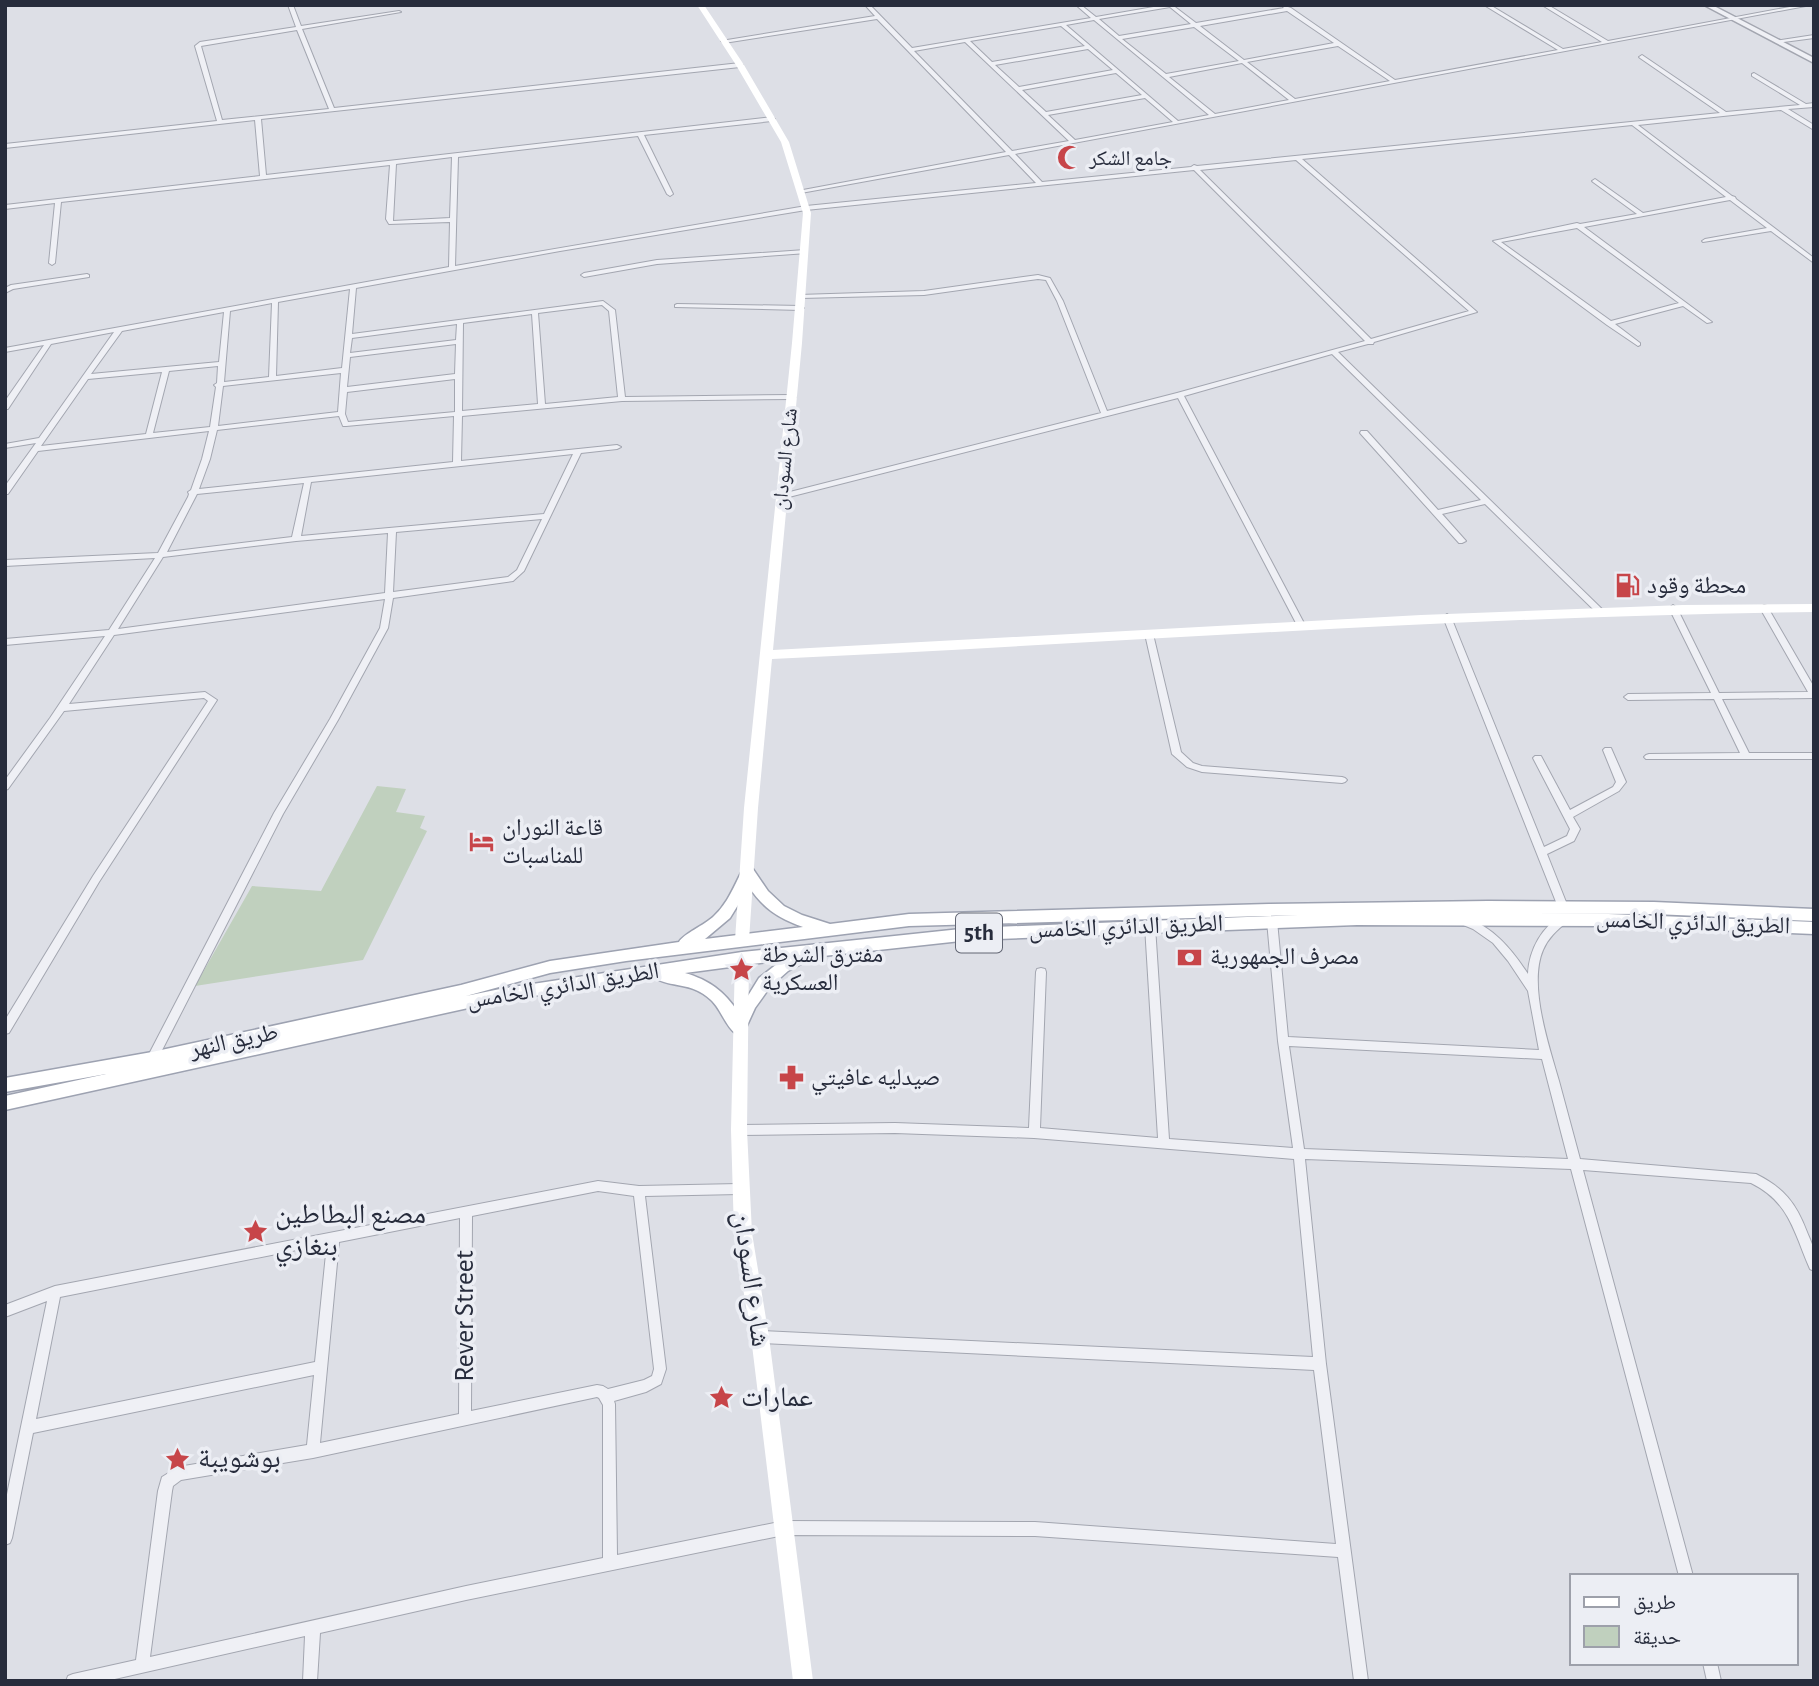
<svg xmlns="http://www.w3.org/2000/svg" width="1819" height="1686" viewBox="0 0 1819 1686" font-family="'Alegreya Sans','Noto Naskh Arabic',sans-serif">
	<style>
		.green { fill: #c0d0be }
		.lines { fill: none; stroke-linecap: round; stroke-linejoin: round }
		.minor-casing { stroke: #a3a6b0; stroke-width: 2 }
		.tertiary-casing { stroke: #a3a6b0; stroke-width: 3 }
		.primary-casing { stroke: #9da2b1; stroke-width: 3 }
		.minor { fill: #eff0f5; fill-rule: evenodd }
		.tertiary { fill: #eff0f5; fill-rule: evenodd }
		.secondary { fill: #fff; fill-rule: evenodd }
		.primary { fill: #fff; fill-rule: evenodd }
		.labels { text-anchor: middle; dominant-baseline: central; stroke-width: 7; stroke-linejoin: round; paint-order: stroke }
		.far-poi-label { font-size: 21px; fill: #272c3c; stroke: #eceef4; text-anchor: start }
		.far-street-label { font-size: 21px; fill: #272c3c; stroke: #eceef4 }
		.shield { fill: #eceef4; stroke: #626673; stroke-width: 2 }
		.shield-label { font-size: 23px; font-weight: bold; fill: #272c3c }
		.poi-label { font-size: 24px; fill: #272c3c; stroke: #eceef4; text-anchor: start }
		.street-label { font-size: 24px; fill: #272c3c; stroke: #eceef4 }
		.near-poi-label { font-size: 28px; fill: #272c3c; stroke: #eceef4; text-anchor: start }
		.near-street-label { font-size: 28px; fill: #272c3c; stroke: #eceef4 }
	</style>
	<rect width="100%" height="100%" fill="#dddfe6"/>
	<path class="green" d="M 377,786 L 406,789 L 396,812 L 425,816 L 420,828 L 427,831 L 363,960 L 195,986 L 252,886 L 321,891 Z"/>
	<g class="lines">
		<defs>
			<g id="minor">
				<path d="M 288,5 L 293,5 L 301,26 L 399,11 L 401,12 L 302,29 L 334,108 L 740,63 L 743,65 L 740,67 L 261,119 L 266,175 L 772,117 L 775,119 L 772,121 L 644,135 L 673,194 L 670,196 L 667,194 L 638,136 L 458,157 L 455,266 L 806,206 L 1036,183 L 1009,155 L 801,193 L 801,191 L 803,190 L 1006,152 L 877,19 L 724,43 L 721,41 L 875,16 L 865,5 L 870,5 L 912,48 L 1091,18 L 1076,5 L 1081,5 L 1096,17 L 1165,5 L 1177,5 L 1175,7 L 1196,23 L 1284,8 L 1283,7 L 1285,6 L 1291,8 L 1395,80 L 1558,50 L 1484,5 L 1490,5 L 1563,49 L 1602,42 L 1542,5 L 1548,5 L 1608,41 L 1800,5 L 1811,5 L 1015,154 L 1042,182 L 1191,167 L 1194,165 L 1197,166 L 1720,113 L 1640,58 L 1639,57 L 1642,55 L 1726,112 L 1800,105 L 1752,76 L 1752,74 L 1754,73 L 1806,104 L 1814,103 L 1814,107 L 1788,109 L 1814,125 L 1814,130 L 1781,110 L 1638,125 L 1732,196 L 1735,197 L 1736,199 L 1814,258 L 1814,263 L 1771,231 L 1703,242 L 1702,241 L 1705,239 L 1767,228 L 1730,200 L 1584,227 L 1712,322 L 1707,323 L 1683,306 L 1615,324 L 1640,343 L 1640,345 L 1638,346 L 1607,325 L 1493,241 L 1577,223 L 1580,224 L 1637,214 L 1593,182 L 1592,181 L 1595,179 L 1643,213 L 1726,197 L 1632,125 L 1302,159 L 1477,312 L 1374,342 L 1373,344 L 1368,344 L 1338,352 L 1603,610 L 1599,613 L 1596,612 L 1485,504 L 1442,514 L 1466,541 L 1462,543 L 1459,543 L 1360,433 L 1361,431 L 1367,431 L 1438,510 L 1481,500 L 1332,354 L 1184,396 L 1305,625 L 1301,628 L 1297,625 L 1178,398 L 781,499 L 777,497 L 778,495 L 1101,413 L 1057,301 L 1046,280 L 1038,279 L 924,295 L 801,298 L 799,297 L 799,295 L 924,291 L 1038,275 L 1050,278 L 1063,301 L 1107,411 L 1177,393 L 1365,341 L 1194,170 L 806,210 L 560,251 L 356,288 L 352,334 L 603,301 L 615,310 L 625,397 L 792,395 L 796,397 L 792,399 L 622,401 L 462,416 L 461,461 L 617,445 L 621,447 L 617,449 L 581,453 L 524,571 L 513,581 L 393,598 L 388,628 L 338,720 L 283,814 L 156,1062 L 152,1064 L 148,1062 L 147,1059 L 148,1056 L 274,813 L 330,719 L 380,628 L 385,599 L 114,635 L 69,704 L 205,692 L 217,700 L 99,882 L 9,1033 L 5,1034 L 5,1020 L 93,876 L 208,701 L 204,698 L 64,711 L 8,789 L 5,790 L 5,780 L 50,718 L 105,636 L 5,645 L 5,639 L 109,630 L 155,558 L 5,566 L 5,560 L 158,553 L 188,497 L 189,494 L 188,492 L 191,490 L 202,459 L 209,431 L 38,451 L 8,494 L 5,494 L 5,486 L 36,443 L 5,448 L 5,444 L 39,438 L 114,332 L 51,344 L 8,409 L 5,409 L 5,401 L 44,345 L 5,352 L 5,348 L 449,267 L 450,222 L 389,224 L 386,219 L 390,165 L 61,202 L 55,263 L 52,265 L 49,263 L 55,203 L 5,209 L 5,205 L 260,176 L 255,120 L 5,148 L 5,144 L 217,121 L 195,46 L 200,42 L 296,27 ZM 1170,7 L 1191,24 L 1119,36 L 1099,19 ZM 1287,11 L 1334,43 L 1244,60 L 1200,26 ZM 1094,20 L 1209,115 L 1178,121 L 1066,25 ZM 1061,26 L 1085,46 L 992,62 L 970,41 ZM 1194,27 L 1239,61 L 1166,74 L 1122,39 ZM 297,30 L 329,109 L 222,120 L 201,46 ZM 965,42 L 1069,141 L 1012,151 L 914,51 ZM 1338,46 L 1390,81 L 1295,99 L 1247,62 ZM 1088,49 L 1113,70 L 1019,87 L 995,65 ZM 1242,63 L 1289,100 L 1215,114 L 1169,77 ZM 1116,73 L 1142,95 L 1046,112 L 1022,90 ZM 1145,98 L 1173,122 L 1075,140 L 1048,115 ZM 452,157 L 450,218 L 393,221 L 396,164 ZM 1296,160 L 1469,311 L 1371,339 L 1200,170 ZM 1577,228 L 1679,303 L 1611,321 L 1501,242 ZM 350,289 L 342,368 L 276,376 L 278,302 ZM 272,303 L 269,377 L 224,382 L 230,311 ZM 602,305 L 609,311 L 618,397 L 545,404 L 538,313 ZM 224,312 L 219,362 L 91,374 L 122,331 ZM 532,314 L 538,404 L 462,411 L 463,323 ZM 457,324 L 456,340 L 350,353 L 352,338 ZM 456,344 L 455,374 L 347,387 L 350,357 ZM 218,366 L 217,383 L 214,385 L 216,387 L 210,427 L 153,433 L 169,371 ZM 162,372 L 146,434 L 41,446 L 88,379 ZM 341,373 L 338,412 L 218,426 L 223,386 ZM 455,379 L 455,412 L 348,422 L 345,414 L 347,392 ZM 339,416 L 343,426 L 346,426 L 454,416 L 453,462 L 199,489 L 210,459 L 217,430 ZM 573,454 L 544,514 L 301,536 L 311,482 ZM 304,483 L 292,537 L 167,552 L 197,494 ZM 542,519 L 517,570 L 508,577 L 393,592 L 396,532 ZM 388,533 L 385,593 L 118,629 L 163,557 L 296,541 Z"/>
				<path d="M 1814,35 L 1814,38 L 1777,43 L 1774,41 Z"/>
				<path d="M 805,250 L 807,251 L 807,253 L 657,264 L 584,277 L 581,275 L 584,273 L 657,260 Z"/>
				<path d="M 87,274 L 89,275 L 89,277 L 13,289 L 5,293 L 5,288 L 11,285 Z"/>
				<path d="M 677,304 L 801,306 L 804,308 L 801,310 L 675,307 L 675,305 Z"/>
				<path d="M 1673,605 L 1677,608 L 1719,693 L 1808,692 L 1760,608 L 1764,605 L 1767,606 L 1814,687 L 1814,698 L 1722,699 L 1749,753 L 1814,753 L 1814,759 L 1646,759 L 1644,757 L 1646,755 L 1649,754 L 1740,753 L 1714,699 L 1628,700 L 1624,697 L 1628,694 L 1711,693 L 1669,608 Z"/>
				<path d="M 1447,614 L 1451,617 L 1544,847 L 1567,836 L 1570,829 L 1533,758 L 1535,756 L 1541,756 L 1570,810 L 1613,787 L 1616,782 L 1603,750 L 1605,748 L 1611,748 L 1626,782 L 1619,791 L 1573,817 L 1580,829 L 1574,841 L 1547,854 L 1568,907 L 1567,910 L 1559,910 L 1558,907 L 1443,617 Z"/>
				<path d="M 1149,631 L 1153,634 L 1181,752 L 1193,763 L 1202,766 L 1342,777 L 1345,778 L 1347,780 L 1345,782 L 1342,783 L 1202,772 L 1187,767 L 1172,754 L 1145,634 Z"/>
				<path d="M 1563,915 L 1567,916 L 1568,919 L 1567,922 C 1557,930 1548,938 1543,950 C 1528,985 1549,1046 1559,1081 C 1566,1107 1573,1133 1580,1159 L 1756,1174 C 1784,1188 1796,1203 1807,1232 C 1809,1237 1812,1243 1813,1248 C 1815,1255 1814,1263 1814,1271 L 1810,1269 C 1794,1233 1790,1202 1751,1183 L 1583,1170 L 1693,1576 L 1679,1576 L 1571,1169 L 1305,1159 L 1326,1364 L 1368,1681 L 1354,1681 L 1338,1557 L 1035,1536 L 784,1535 L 466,1600 L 320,1633 L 317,1681 L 303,1681 L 305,1636 L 106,1681 L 66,1681 L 68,1676 L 73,1674 L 136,1660 L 158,1491 L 162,1477 L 178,1467 L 307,1445 L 314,1375 L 33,1433 L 12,1538 L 10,1543 L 5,1545 L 5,1504 L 47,1301 L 5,1317 L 5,1305 L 55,1286 L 598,1181 L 639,1186 L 739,1184 L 743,1185 L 745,1189 L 743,1193 L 739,1194 L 645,1196 L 666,1369 L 661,1384 L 646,1392 L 614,1401 L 615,1404 L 617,1555 L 784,1521 L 1035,1522 L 1336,1544 L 1314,1370 L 760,1343 L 756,1341 L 754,1337 L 756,1333 L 760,1331 L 1313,1357 L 1294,1159 L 1034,1138 L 895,1133 L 739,1135 L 735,1134 L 733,1130 L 735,1126 L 739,1125 L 895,1123 L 1029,1128 L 1036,972 L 1037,969 L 1041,968 L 1045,969 L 1046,972 L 1040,1128 L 1158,1138 L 1145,926 L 1146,923 L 1154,923 L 1155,926 L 1169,1139 L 1293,1148 L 1278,1041 L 1267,921 L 1268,918 L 1276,918 L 1277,921 L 1288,1037 L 1539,1050 L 1528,991 L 1508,961 L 1493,943 L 1473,929 L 1461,924 L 1460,921 L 1461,918 L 1465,917 C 1494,928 1511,948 1528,974 C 1529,950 1542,926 1563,915 ZM 1289,1046 L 1542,1059 L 1568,1159 L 1304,1149 ZM 598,1191 L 634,1196 L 654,1369 L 652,1376 L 644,1380 L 608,1389 L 603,1386 L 597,1385 L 471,1411 L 472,1216 ZM 460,1218 L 459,1414 L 320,1443 L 339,1242 ZM 327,1244 L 315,1362 L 36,1419 L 60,1297 ZM 597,1397 L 599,1398 L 603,1405 L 603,1558 L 466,1586 L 150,1657 L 172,1491 L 173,1486 L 181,1480 L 313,1458 Z"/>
				<path d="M 1703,1663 L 1717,1663 L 1721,1681 L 1707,1681 Z"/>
			</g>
			<path id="tertiary" d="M 1704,5 L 1712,5 L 1814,58 L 1814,63 Z"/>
			<path id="primary" d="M 748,867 L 753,869 L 768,891 L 784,906 L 802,915 L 830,924 L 909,914 L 1269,904 L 1488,901 L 1654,902 L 1814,909 L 1814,921 L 1654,914 L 1438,913 L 1608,914 L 1814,922 L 1814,934 L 1608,926 L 1357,925 L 970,940 L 814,957 L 788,971 L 770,987 L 755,1008 L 744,1032 C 740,1033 738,1035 734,1032 C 726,1026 720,1008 711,1000 C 691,981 670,988 655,978 L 500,1001 L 5,1110 L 5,1096 L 106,1074 L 5,1092 L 5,1078 L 152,1052 L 461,985 L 550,961 L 679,942 C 683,934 705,925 714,916 C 728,903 734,886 743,869 ZM 749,887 C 763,908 779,919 803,927 L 705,939 L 730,918 ZM 1299,915 L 970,928 L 742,952 L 500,989 L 466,996 L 550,973 L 626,961 L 909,926 ZM 782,960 L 759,978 L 738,1012 C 724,991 709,980 685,973 Z"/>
		</defs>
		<use href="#minor" class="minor-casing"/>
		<use href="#tertiary" class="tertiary-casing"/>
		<use href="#primary" class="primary-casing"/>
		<use href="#minor" class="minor"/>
		<use href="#tertiary" class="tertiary"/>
		<g class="secondary">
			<path d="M 697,5 L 704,5 L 744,65 L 789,142 L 811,213 L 802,343 L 773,650 L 1421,615 L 1683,605 L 1814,604 L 1814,612 C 1466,616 1119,643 772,659 L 758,808 L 749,940 L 747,944 L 742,946 L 737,944 L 735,940 L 744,808 L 792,343 L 803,213 L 781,142 L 736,65 Z"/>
			<path d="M 742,952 L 747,954 L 749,958 L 747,1130 L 752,1233 L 769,1337 L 813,1681 L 793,1681 L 751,1337 L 734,1233 L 731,1130 L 735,958 L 737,954 Z"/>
		</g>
		<use href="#primary" class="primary"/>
	</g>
	<defs>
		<symbol id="mosque-bare" viewBox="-9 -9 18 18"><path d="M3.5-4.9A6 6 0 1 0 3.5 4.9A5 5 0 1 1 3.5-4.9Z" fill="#c74549" stroke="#eceef4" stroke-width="2.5" paint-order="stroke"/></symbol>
		<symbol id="fuel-bare" viewBox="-9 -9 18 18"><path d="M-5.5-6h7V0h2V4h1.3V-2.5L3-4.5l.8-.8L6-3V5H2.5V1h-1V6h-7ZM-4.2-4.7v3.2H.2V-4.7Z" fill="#c74549" stroke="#eceef4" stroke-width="2.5" paint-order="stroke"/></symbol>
		<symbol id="hotel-bare" viewBox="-9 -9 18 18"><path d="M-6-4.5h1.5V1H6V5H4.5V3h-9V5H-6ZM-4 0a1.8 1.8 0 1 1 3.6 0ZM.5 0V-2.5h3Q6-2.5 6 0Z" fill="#c74549" stroke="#eceef4" stroke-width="2.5" paint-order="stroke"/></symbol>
		<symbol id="bank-bare" viewBox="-9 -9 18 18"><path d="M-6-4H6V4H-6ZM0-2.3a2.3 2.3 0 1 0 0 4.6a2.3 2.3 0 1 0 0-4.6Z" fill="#c74549" stroke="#eceef4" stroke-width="2.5" paint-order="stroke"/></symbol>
		<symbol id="sight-bare" viewBox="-9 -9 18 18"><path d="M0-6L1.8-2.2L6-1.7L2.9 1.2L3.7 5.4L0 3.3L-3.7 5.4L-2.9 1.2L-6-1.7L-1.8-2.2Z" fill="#c74549" stroke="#eceef4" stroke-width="2.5" paint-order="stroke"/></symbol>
		<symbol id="pharmacy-bare" viewBox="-9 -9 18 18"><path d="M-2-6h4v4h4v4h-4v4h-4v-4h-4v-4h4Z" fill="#c74549" stroke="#eceef4" stroke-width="2.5" paint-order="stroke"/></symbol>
	</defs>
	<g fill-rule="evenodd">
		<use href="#mosque-bare" x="1052" y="140" width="35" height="35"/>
		<use href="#fuel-bare" x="1610" y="568" width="35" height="35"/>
		<use href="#hotel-bare" x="464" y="824" width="35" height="35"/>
		<use href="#bank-bare" x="1172" y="940" width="35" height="35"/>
		<use href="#sight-bare" x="724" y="952" width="35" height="35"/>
		<use href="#pharmacy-bare" x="774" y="1060" width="35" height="35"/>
		<use href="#sight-bare" x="238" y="1214" width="35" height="35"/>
		<use href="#sight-bare" x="704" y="1380" width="35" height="35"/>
		<use href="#sight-bare" x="160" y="1442" width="35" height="35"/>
	</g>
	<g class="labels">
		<g class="far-poi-label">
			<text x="1089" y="158">جامع الشكر</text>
		</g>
		<g class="far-street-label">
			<text transform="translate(785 459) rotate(-84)">شارع السودان</text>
		</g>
		<rect class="shield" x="956" y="913.5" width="46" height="39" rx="5"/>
		<g class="shield-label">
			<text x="979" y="933">5th</text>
		</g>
		<g class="poi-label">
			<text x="1647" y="586">محطة وقود</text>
			<text x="502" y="828">قاعة النوران<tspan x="502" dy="28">للمناسبات</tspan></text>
			<text x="762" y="955">مفترق الشرطة<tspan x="762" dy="28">العسكرية</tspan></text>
			<text x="1210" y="957">مصرف الجمهورية</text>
			<text x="811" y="1078">صيدليه عافيتي</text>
		</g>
		<g class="street-label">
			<text transform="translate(1693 923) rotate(2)">الطريق الدائري الخامس</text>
			<text transform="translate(1126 927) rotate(-2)">الطريق الدائري الخامس</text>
			<text transform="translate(563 986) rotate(-9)">الطريق الدائري الخامس</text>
			<text transform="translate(234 1041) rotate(-12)">طريق النهر</text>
		</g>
		<g class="near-poi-label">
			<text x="275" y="1215">مصنع البطاطين<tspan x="275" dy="32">بنغازي</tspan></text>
			<text x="741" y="1398">عمارات</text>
			<text x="198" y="1459">بوشويبة</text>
		</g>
		<g class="near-street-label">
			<text transform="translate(751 1279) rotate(82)">شارع السودان</text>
			<text transform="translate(465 1316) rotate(-90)">Rever Street</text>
		</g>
	</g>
	<rect width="1819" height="1686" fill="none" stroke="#272c3c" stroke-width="14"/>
	<rect x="1570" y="1574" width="228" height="91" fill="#eceef4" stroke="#9da0aa" stroke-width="2"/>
	<rect x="1584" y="1597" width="35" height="10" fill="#ffffff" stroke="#9da0aa" stroke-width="2"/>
	<text x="1633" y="1609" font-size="21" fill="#272c3c">طريق</text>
	<rect x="1584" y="1626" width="35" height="21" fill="#c0d0be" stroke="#9da0aa" stroke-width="2"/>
	<text x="1633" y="1644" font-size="21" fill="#272c3c">حديقة</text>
</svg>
